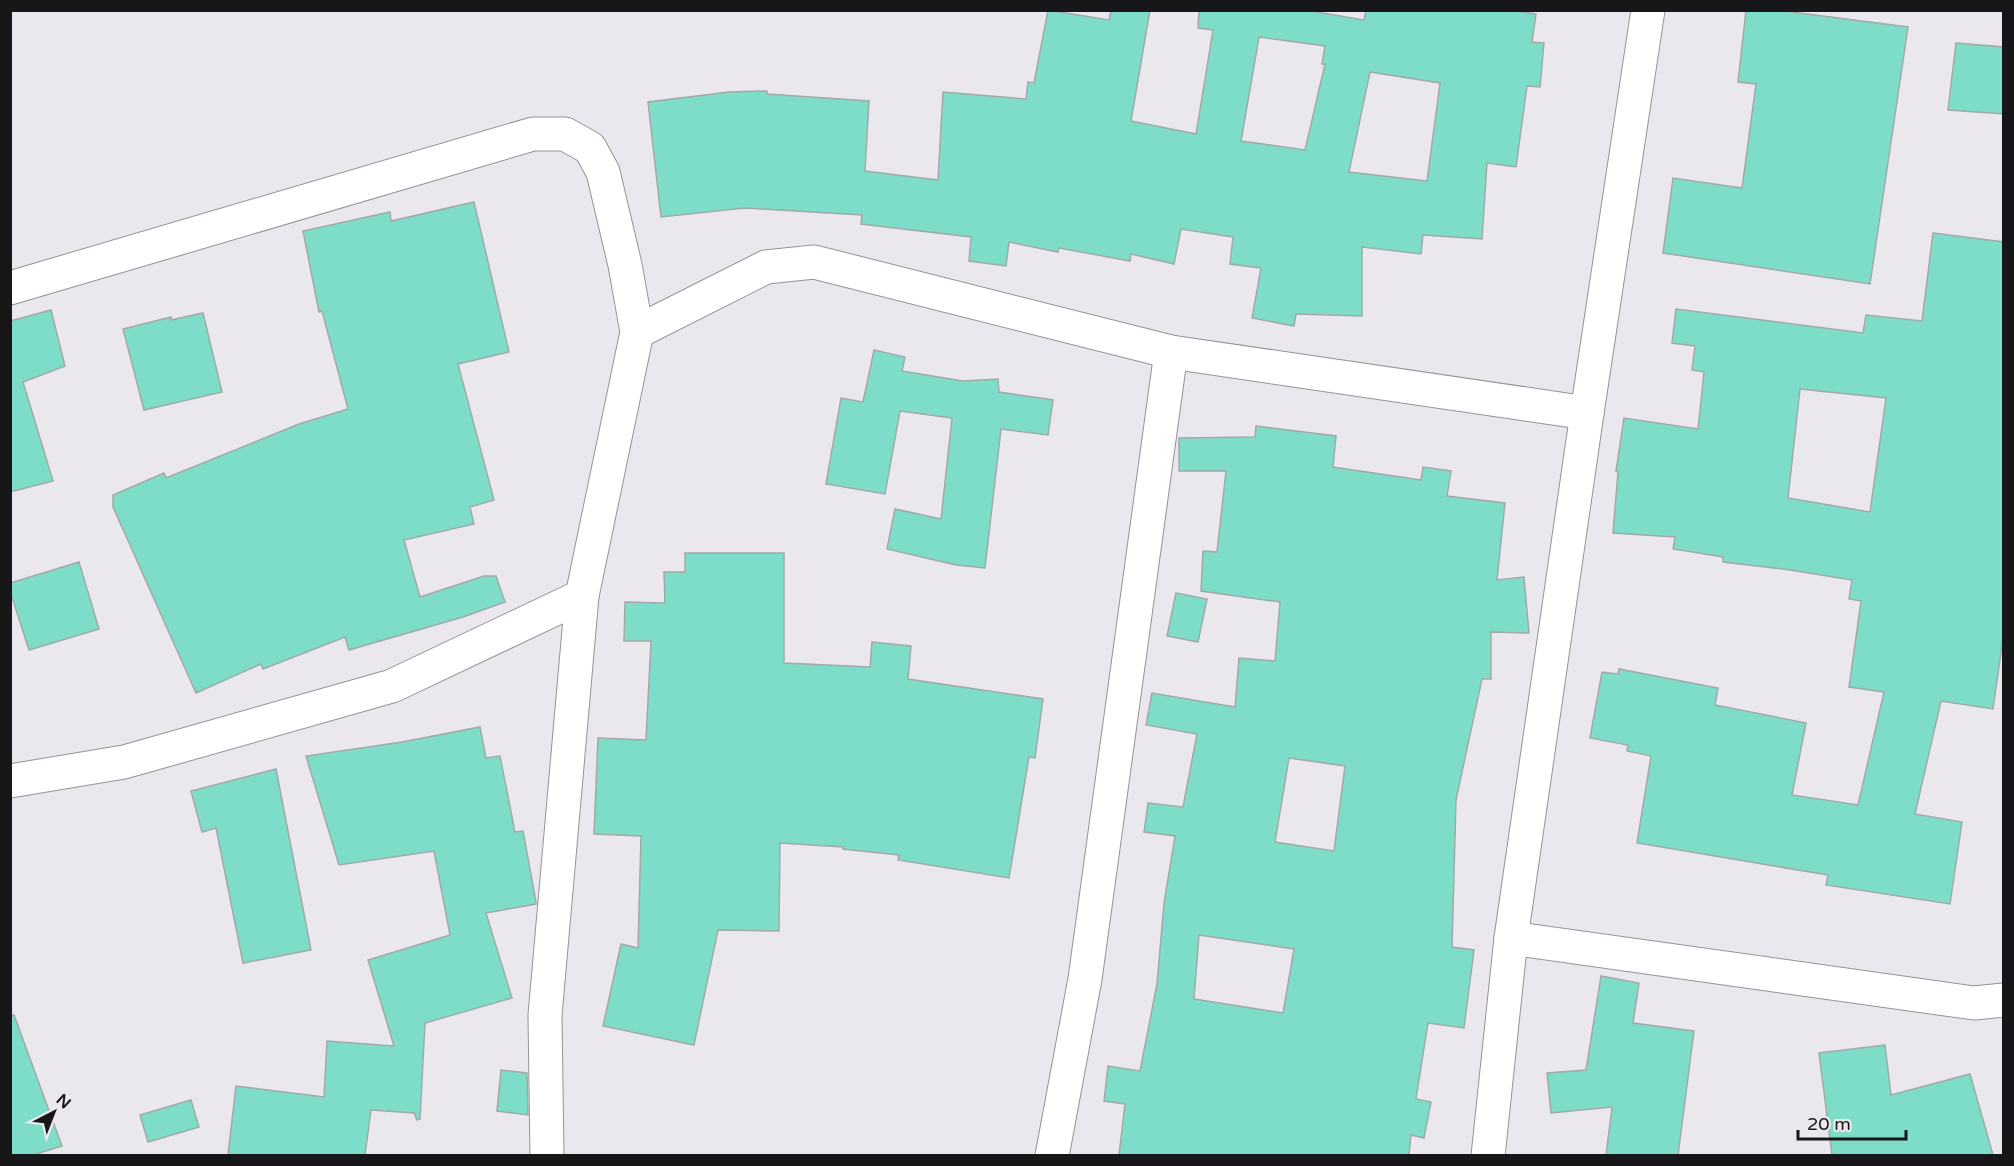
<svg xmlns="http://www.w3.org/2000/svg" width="2014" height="1166" viewBox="0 0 2014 1166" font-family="'Varela Round',sans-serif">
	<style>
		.building { fill: #7dddc9; stroke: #a1aaa8; stroke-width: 1.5; fill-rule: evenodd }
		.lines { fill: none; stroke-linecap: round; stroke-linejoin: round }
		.minor-casing { stroke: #969299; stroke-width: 35 }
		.minor { stroke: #fff; stroke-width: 33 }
	</style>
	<rect width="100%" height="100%" fill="#ebe7ee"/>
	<g class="building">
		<path d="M 1048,10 L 1109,20 L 1111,10 L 1150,10 L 1131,121 L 1196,134 L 1213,30 L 1198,28 L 1199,10 L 1305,10 L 1364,20 L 1366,10 L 1510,10 L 1536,14 L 1532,42 L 1544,43 L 1540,87 L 1527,86 L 1516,167 L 1487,163 L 1482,239 L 1423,235 L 1421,254 L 1362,247 L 1362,316 L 1296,314 L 1294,326 L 1252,318 L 1261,268 L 1230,264 L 1233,237 L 1181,229 L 1174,264 L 1131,254 L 1130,261 L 1059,248 L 1058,252 L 1009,242 L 1006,266 L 969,261 L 971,237 L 861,224 L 862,215 L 745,208 L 661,217 L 648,102 L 729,92 L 767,91 L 767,94 L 869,101 L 865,171 L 938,180 L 943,92 L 1026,99 L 1028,82 L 1034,83 ZM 1259,37 L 1325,46 L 1322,64 L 1325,64 L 1305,150 L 1241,141 ZM 1370,72 L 1440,83 L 1427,181 L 1349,172 Z"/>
		<path d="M 1746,10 L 1776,10 L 1908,27 L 1870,284 L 1663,253 L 1673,178 L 1742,188 L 1756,84 L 1738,82 Z"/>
		<path d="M 1956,43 L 2004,47 L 2004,114 L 1948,110 Z"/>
		<path d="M 474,202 L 509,352 L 458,364 L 494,500 L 470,507 L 474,524 L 404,540 L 420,597 L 484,576 L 496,576 L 505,602 L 463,617 L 349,650 L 345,637 L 263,669 L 261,664 L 196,693 L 113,507 L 113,495 L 164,473 L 166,478 L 299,424 L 348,409 L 322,311 L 319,312 L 303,231 L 390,212 L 391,221 Z"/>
		<path d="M 1933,233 L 2004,242 L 2004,631 L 1993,709 L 1941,701 L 1915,814 L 1962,822 L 1950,904 L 1826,885 L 1828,875 L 1637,843 L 1651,756 L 1627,751 L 1628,745 L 1590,738 L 1602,672 L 1618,674 L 1619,669 L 1718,688 L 1715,705 L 1806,723 L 1792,795 L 1858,805 L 1884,692 L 1849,687 L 1861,601 L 1849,599 L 1852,580 L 1790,570 L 1723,562 L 1723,557 L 1673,549 L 1675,537 L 1613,533 L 1618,472 L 1616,471 L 1624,418 L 1698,429 L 1704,372 L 1692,370 L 1695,346 L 1672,343 L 1676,309 L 1863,333 L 1866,315 L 1922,321 ZM 1800,389 L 1886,398 L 1870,512 L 1788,498 Z"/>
		<path d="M 51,310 L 65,366 L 23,382 L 53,481 L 10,492 L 10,321 Z"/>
		<path d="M 203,313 L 222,392 L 144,410 L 123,329 L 171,317 L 171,320 Z"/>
		<path d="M 874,350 L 905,357 L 902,371 L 963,381 L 998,379 L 999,392 L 1053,400 L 1048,435 L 1001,429 L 985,568 L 956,565 L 887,549 L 895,509 L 941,519 L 952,418 L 900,411 L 885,494 L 826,484 L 841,398 L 863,402 Z"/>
		<path d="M 1256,426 L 1336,436 L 1333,467 L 1421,480 L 1423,467 L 1451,471 L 1447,496 L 1505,503 L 1497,580 L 1524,577 L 1529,633 L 1491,632 L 1491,679 L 1482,679 L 1456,800 L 1452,947 L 1474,950 L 1464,1028 L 1428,1023 L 1416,1099 L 1431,1102 L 1424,1138 L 1411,1135 L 1409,1155 L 1119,1155 L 1125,1104 L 1104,1101 L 1108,1066 L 1140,1071 L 1157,984 L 1164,903 L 1175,836 L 1144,832 L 1148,803 L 1183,807 L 1197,734 L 1146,725 L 1152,693 L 1235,707 L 1239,658 L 1275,661 L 1280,602 L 1201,591 L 1203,551 L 1217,552 L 1226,471 L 1179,471 L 1179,438 L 1255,437 ZM 1289,758 L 1345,766 L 1334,851 L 1275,842 ZM 1199,935 L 1294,949 L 1283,1013 L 1194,999 Z"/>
		<path d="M 685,553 L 784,553 L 784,663 L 870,667 L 872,642 L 911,646 L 908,679 L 1043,699 L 1035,758 L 1029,757 L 1009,878 L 898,860 L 899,855 L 843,849 L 843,847 L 780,843 L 779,931 L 718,930 L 694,1045 L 603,1026 L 621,944 L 638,948 L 641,836 L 594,834 L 598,738 L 646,740 L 651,641 L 624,641 L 625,602 L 665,603 L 664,572 L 685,572 Z"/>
		<path d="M 79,562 L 99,629 L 29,650 L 10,591 L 10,583 Z"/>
		<path d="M 1176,593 L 1207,599 L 1198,642 L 1167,636 Z"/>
		<path d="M 480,727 L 486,758 L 500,756 L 515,832 L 523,831 L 536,902 L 536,904 L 486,913 L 512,998 L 425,1023 L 420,1119 L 417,1120 L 414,1113 L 371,1110 L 365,1155 L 228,1155 L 236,1086 L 324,1097 L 327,1041 L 394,1046 L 368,960 L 450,935 L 434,851 L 339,865 L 306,756 L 402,742 Z"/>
		<path d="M 276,769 L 311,950 L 243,963 L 216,828 L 202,832 L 191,791 Z"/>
		<path d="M 1601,976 L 1639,983 L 1633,1023 L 1694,1031 L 1678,1155 L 1606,1155 L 1612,1107 L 1551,1113 L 1547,1073 L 1586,1070 Z"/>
		<path d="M 14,1015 L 62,1146 L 33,1155 L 10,1155 L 10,1016 Z"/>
		<path d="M 1885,1045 L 1891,1095 L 1970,1074 L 1993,1155 L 1832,1155 L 1819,1053 Z"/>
		<path d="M 501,1070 L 527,1073 L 528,1115 L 497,1111 Z"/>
		<path d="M 191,1100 L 199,1127 L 148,1142 L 140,1115 Z"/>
	</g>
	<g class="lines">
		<defs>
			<g id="minor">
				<path d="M 10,288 L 533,134 L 565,134 L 590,148 L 603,172 L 625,265 L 637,332 L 582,596 L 545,1015 L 547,1156"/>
				<path d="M 637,332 L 766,267 L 814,262 L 1171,352 L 1587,413"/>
				<path d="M 10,781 L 124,762 L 392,686 L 582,596"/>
				<path d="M 1511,938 L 1974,1003 L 2004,1000"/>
				<path d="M 1052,1156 L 1085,979 L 1171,352"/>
				<path d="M 1488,1156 L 1511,938 L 1587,413 L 1648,10"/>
			</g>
		</defs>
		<use href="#minor" class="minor-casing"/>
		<use href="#minor" class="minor"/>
	</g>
	<rect width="2014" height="1166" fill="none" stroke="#171618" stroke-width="24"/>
	<g transform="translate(54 1112) rotate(42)" stroke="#ebe7ee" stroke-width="4.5" paint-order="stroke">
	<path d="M0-4.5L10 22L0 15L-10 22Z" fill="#171618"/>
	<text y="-9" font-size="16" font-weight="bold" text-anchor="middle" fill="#171618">N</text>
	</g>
	<path d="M1798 1130v9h108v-9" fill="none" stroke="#171618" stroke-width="3"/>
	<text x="1807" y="1130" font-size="18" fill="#171618" stroke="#ebe7ee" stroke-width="4.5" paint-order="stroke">20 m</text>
</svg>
